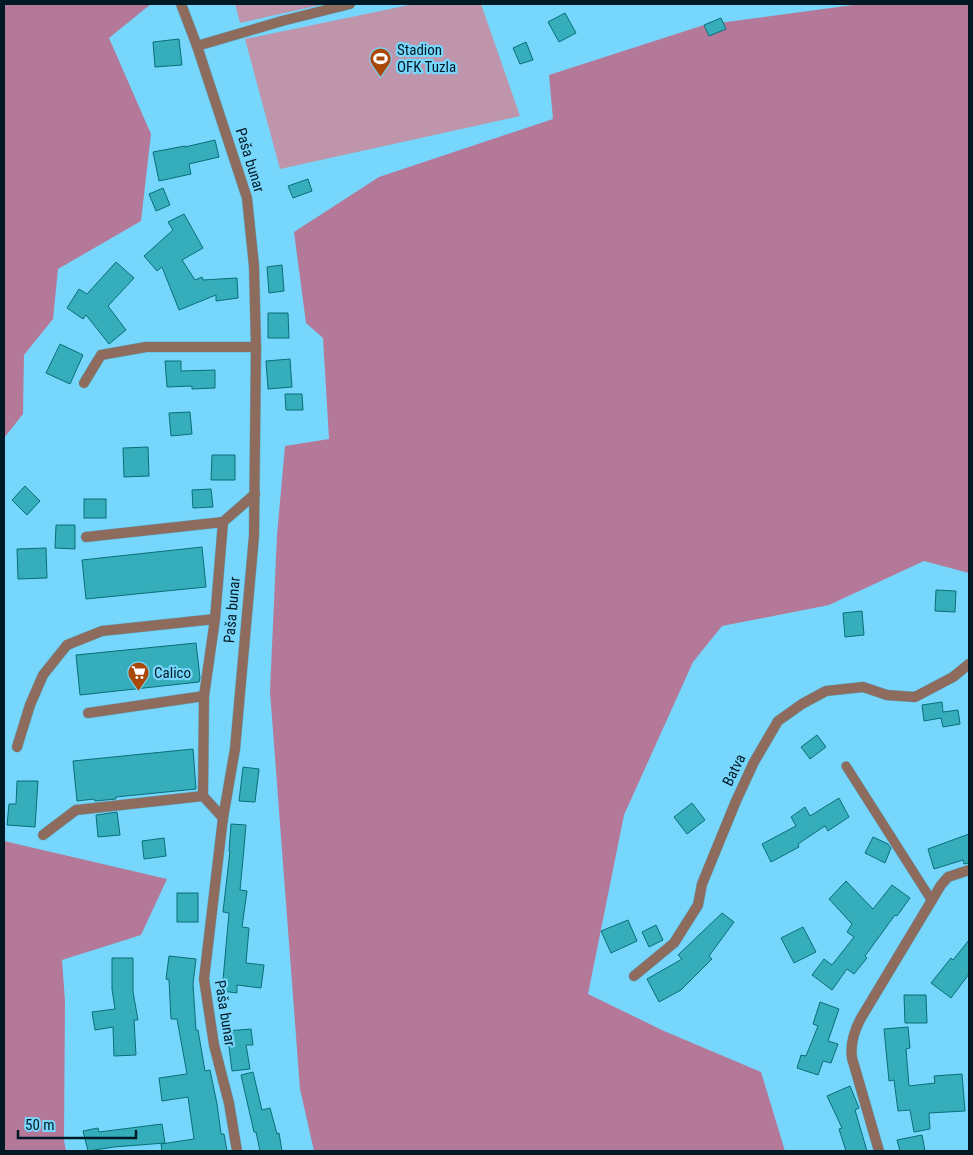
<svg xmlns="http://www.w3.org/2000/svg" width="973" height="1155" viewBox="0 0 973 1155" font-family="'Roboto Condensed',sans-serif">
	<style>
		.green { fill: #bf95ab }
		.forest { fill: #b47999 }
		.building { fill: #35adba; stroke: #086f79 }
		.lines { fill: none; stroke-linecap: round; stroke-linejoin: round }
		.lane-casing { stroke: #62b4d4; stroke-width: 10 }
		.street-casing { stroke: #62b4d4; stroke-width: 11 }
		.lane { stroke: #8d6c5e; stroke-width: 9 }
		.street { stroke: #8d6c5e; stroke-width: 10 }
		.labels { text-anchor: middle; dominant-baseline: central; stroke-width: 4.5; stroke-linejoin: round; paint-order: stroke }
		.poi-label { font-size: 15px; fill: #001a25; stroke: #77d6fb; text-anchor: start }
		.street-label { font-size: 15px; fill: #001a25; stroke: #77d6fb }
	</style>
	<rect width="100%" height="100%" fill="#77d6fb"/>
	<g class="green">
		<path d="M 235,4 L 325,4 L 240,23 Z"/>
		<path d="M 414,4 L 481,4 L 520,116 L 280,169 L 245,39 Z"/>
	</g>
	<g class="forest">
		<path d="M 4,4 L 151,4 L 109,38 L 151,134 L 141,221 L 58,269 L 53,319 L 24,355 L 23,414 L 4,438 Z"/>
		<path d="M 856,4 L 969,4 L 969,573 L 924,561 L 829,605 L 722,626 L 693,662 L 624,815 L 588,994 L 664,1031 L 761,1072 L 785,1151 L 314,1151 L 300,1089 L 270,691 L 277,535 L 285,446 L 329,439 L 323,338 L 306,323 L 294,232 L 379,177 L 553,119 L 549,75 L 704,25 L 853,5 Z"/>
		<path d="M 4,841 L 167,879 L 141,935 L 62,960 L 65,1001 L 64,1140 L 66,1151 L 4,1151 Z"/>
	</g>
	<g class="building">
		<path d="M 565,13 L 576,33 L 559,42 L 548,22 Z"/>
		<path d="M 721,18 L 726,29 L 709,36 L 704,25 Z"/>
		<path d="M 179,39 L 182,65 L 155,67 L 153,42 Z"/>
		<path d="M 526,42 L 533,60 L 520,64 L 513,48 Z"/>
		<path d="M 215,140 L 219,157 L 189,164 L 191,174 L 159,181 L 153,152 L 185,146 L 185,147 Z"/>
		<path d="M 308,179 L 312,191 L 293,198 L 288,186 Z"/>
		<path d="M 163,188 L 170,205 L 156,211 L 149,194 Z"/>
		<path d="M 184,214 L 203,248 L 182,260 L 195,280 L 202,277 L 203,280 L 237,278 L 238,298 L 216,301 L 216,295 L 179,310 L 162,267 L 157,271 L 144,256 L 173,230 L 168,222 Z"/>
		<path d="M 116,262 L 134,278 L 108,306 L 126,330 L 109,344 L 86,315 L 83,319 L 67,308 L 79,289 L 87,294 Z"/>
		<path d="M 282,265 L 284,291 L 269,293 L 267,267 Z"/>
		<path d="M 268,313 L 288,313 L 289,338 L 268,338 Z"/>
		<path d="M 60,344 L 83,355 L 70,384 L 46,373 Z"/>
		<path d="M 290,359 L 292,387 L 268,389 L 266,361 Z"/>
		<path d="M 165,361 L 181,361 L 181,371 L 215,370 L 215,388 L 192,389 L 192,386 L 167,387 Z"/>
		<path d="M 285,394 L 302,394 L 303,410 L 286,410 Z"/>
		<path d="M 190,412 L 192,434 L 171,436 L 169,413 Z"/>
		<path d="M 148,447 L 149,476 L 124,477 L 123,448 Z"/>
		<path d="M 212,455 L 235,455 L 235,480 L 211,480 Z"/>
		<path d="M 25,486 L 40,501 L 27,515 L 12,500 Z"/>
		<path d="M 211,489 L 213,507 L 193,508 L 192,490 Z"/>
		<rect x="84" y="499" width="22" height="19"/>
		<path d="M 56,525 L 75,525 L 75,549 L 55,548 Z"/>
		<path d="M 202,547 L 206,587 L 86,599 L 82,560 Z"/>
		<path d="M 46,548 L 47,578 L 18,579 L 17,549 Z"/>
		<path d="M 936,590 L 956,591 L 955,612 L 935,611 Z"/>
		<path d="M 862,611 L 864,635 L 845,637 L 843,613 Z"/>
		<path d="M 196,643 L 200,678 L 199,682 L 80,695 L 76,655 Z"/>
		<path d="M 942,702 L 943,712 L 958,710 L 960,724 L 943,727 L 941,718 L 924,721 L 922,705 Z"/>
		<path d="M 817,735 L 826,747 L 810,759 L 801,747 Z"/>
		<path d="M 193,749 L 196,789 L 116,797 L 116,799 L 95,801 L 94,799 L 77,801 L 73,761 Z"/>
		<path d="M 243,767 L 259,769 L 255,802 L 239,801 Z"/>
		<path d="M 17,781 L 38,781 L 35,827 L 7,825 L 9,804 L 16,804 Z"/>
		<path d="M 839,798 L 849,817 L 828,831 L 825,826 L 798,844 L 799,847 L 771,862 L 762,844 L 796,826 L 791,817 L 805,807 L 810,816 Z"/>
		<path d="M 692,803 L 705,820 L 687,834 L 674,817 Z"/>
		<path d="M 117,812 L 120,835 L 98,837 L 96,815 Z"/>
		<path d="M 231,824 L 246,825 L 243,859 L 240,890 L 247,891 L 242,927 L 249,928 L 246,963 L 264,965 L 261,988 L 237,985 L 237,993 L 222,991 L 229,913 L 223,912 L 230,851 L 229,851 Z"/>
		<path d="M 969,834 L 969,863 L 964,864 L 963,860 L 934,869 L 928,849 Z"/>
		<path d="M 873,837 L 888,844 L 891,848 L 885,863 L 865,853 Z"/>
		<path d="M 164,838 L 166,856 L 144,859 L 142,841 Z"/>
		<path d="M 846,881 L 873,909 L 892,885 L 910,898 L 897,916 L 895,915 L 865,956 L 867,958 L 854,974 L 847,969 L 832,990 L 812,975 L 824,959 L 832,965 L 854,937 L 847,932 L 852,924 L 829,899 Z"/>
		<rect x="177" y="893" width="21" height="29"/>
		<path d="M 722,913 L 734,922 L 709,956 L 712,959 L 681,990 L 659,1002 L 647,979 L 682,959 L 678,955 Z"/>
		<path d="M 628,920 L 637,941 L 611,953 L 601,931 Z"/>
		<path d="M 656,925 L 663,940 L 649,947 L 642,932 Z"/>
		<path d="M 803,927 L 816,952 L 794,963 L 781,938 Z"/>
		<path d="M 969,940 L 969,974 L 951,998 L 931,983 L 951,958 L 953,960 Z"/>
		<path d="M 169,956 L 196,959 L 193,984 L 196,1030 L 198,1030 L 205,1071 L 210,1070 L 217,1104 L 221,1134 L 224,1134 L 227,1151 L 162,1151 L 161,1144 L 194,1139 L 188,1097 L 162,1101 L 159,1078 L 187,1074 L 177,1019 L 171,1019 L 169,980 L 166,979 Z"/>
		<path d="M 112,958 L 133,958 L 133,992 L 138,1020 L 134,1020 L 136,1055 L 114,1056 L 113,1027 L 95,1030 L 92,1012 L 115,1009 L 112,989 Z"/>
		<path d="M 904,995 L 926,995 L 927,1023 L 905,1023 Z"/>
		<path d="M 820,1002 L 839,1009 L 828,1041 L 838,1044 L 831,1063 L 823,1061 L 818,1075 L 797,1068 L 801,1055 L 806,1056 L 818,1026 L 813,1024 Z"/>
		<path d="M 908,1027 L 910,1048 L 906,1049 L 909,1086 L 935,1083 L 934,1076 L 962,1074 L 965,1111 L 929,1113 L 930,1129 L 914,1132 L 910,1110 L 898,1111 L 894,1080 L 889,1081 L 884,1029 Z"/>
		<path d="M 251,1029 L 253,1045 L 246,1045 L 250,1069 L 232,1071 L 227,1031 Z"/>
		<path d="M 253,1072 L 262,1110 L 270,1108 L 277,1134 L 279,1133 L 282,1151 L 260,1151 L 256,1132 L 254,1132 L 241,1075 Z"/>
		<path d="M 850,1086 L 859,1108 L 855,1110 L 867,1151 L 846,1151 L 839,1129 L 842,1128 L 827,1096 Z"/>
		<path d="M 162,1124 L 165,1143 L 114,1147 L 88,1151 L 83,1131 L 98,1128 L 99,1132 Z"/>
		<path d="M 922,1135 L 925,1151 L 900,1151 L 897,1140 Z"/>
	</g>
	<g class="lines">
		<defs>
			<path id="lane" d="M 846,766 L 932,901"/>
			<g id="street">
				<path d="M 181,4 L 197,46 L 247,198 L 254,266 L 256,347 L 254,536 L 235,749 L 223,818 L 204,979 L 214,1045 L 229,1103 L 237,1151"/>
				<path d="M 197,46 L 282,21 L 350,4"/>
				<path d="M 84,383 L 101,355 L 146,347 L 256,347"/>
				<path d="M 86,537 L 223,522"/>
				<path d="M 88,713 L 204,696"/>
				<path d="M 17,747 L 30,705 L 43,675 L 67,645 L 102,631 L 215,619"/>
				<path d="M 223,818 L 203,796 L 204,696 L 215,619 L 223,522 L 255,494"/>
				<path d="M 43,835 L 76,810 L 203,796"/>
				<path d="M 634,976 L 674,943 L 698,905 L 702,884 L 736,801 L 754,762 L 778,721 L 802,704 L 826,691 L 863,687 L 887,695 L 915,697 L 953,677 L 969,664"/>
				<path d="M 879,1151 L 852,1058 C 850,1044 854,1031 861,1018 L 941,885 L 948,877 L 969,870"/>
			</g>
		</defs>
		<use href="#lane" class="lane-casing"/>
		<use href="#street" class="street-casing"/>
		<use href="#lane" class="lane"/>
		<use href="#street" class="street"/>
	</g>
	<defs>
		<symbol id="stadium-pin" viewBox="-11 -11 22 30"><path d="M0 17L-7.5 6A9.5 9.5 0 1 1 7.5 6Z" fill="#aa480a" stroke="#77d6fb"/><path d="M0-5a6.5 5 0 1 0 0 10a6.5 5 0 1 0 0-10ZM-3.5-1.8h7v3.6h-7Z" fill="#fff"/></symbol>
		<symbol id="supermarket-pin" viewBox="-11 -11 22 30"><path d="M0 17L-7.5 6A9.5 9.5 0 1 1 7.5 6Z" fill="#aa480a" stroke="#77d6fb"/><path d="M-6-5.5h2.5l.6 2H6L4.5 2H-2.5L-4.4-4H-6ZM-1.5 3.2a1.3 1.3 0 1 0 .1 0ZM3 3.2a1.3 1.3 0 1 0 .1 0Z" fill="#fff"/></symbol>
	</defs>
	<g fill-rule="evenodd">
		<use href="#stadium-pin" x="368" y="46" width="25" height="34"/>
		<use href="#supermarket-pin" x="126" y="660" width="25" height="34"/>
	</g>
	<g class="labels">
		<g class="poi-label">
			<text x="397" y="50">Stadion<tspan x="397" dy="17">OFK Tuzla</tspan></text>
			<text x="154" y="673">Calico</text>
		</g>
		<g class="street-label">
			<text transform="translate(250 160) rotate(73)">Paša bunar</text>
			<text transform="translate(232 610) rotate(-85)">Paša bunar</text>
			<text transform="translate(734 770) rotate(-64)">Batva</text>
			<text transform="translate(225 1013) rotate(81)">Paša bunar</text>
		</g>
	</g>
	<rect width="973" height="1155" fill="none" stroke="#001a25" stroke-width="10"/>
	<path d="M18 1130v8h118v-8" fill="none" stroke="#001a25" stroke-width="2.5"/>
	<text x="25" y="1130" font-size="15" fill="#001a25" stroke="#77d6fb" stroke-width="4" paint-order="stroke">50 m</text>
</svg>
